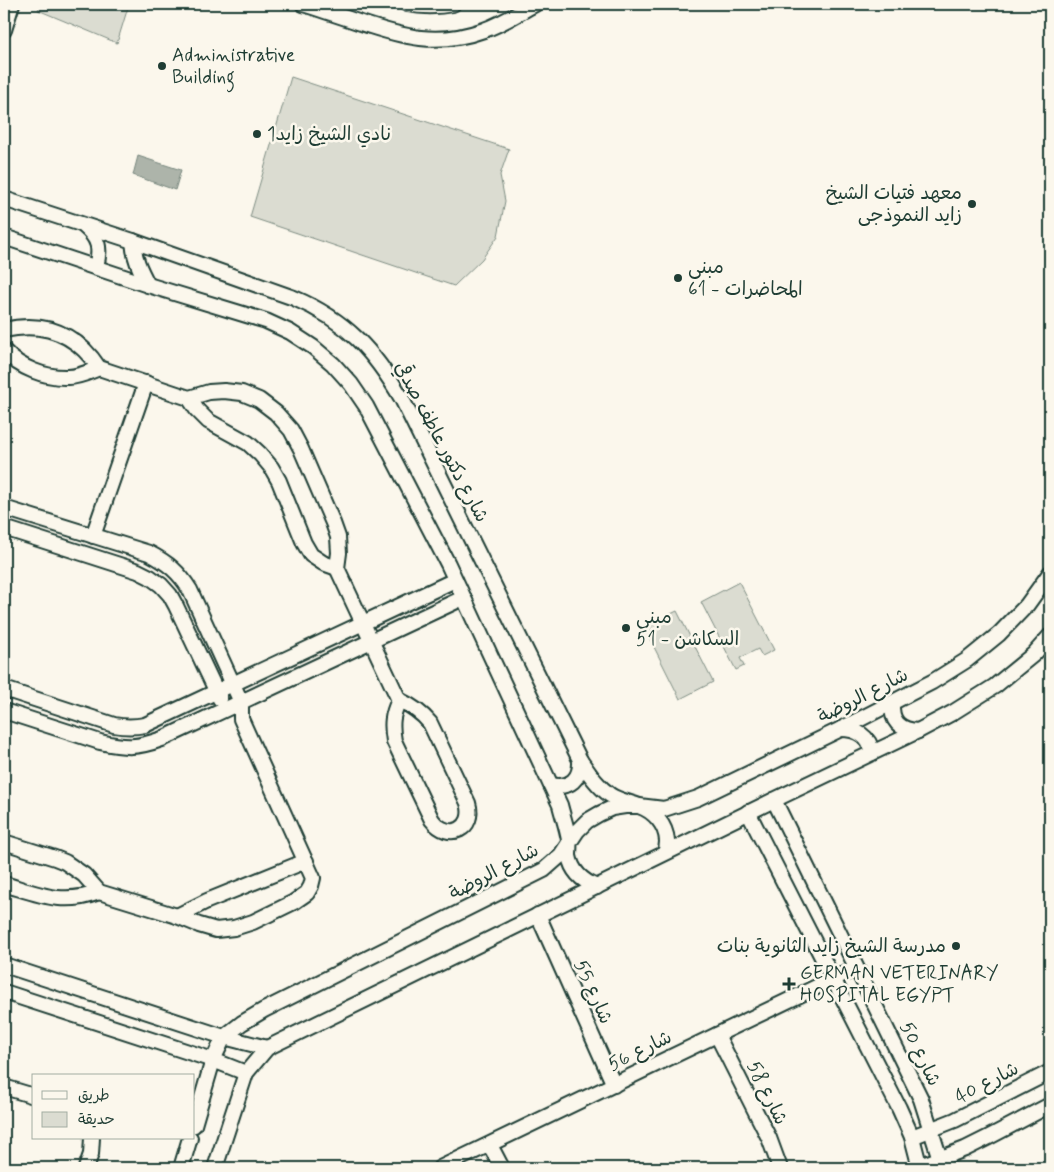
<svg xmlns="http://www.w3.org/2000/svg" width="1054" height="1172" viewBox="0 0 1054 1172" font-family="Mynerve,'Playpen Sans Arabic',sans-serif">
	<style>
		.green { fill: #dbdcd1; stroke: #7d8c82 }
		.water { fill: #adb4aa; stroke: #74847b }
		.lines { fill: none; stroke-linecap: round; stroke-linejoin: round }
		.minor-casing { stroke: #1f3d34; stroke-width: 18 }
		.minor { stroke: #fbf7ec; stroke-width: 14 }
		.poi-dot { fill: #1f3d34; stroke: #fbf7ec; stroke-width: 2 }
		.labels { text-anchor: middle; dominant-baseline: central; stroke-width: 5; stroke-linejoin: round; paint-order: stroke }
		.poi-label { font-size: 19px; fill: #1f3d34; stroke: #fbf7ec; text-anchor: start }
		.street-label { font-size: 19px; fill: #1f3d34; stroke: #fbf7ec }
	</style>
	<rect width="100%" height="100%" fill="#fbf7ec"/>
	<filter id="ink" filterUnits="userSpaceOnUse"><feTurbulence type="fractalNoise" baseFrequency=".02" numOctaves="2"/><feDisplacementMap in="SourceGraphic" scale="10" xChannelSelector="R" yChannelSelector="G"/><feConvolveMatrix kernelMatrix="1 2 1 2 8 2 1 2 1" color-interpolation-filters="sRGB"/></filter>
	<g filter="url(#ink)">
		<g class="green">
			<path d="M 41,4 L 129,4 L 117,43 L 38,10 Z"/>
			<path d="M 291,77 L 509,149 L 500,175 L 505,201 L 498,236 L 482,259 L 454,286 L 250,217 Z"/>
			<path d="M 739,582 L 774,650 L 762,656 L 758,649 L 740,658 L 744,666 L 736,670 L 701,602 Z"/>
			<path d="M 677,611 L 713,682 L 680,699 L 644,627 Z"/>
		</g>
		<path class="water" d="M 138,156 L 181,170 L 175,190 L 133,175 Z"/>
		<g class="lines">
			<defs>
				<g id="minor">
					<path d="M 303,4 C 322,10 340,16 358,22 C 403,37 437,47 484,30 C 502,24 518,13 535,4"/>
					<path d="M 407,4 C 423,7 437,7 453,4"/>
					<path d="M 4,30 L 12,4"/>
					<path d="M 4,199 L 133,241 L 294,298 C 346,320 374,351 402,399 L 580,760 C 589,773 597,786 610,795 C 619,801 630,802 639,806 C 654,811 666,825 667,841 C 667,844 666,849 666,852"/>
					<path d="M 84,226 C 99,239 101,248 96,267"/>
					<path d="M 4,237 L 148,285 L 266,321 L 290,332 L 313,347 L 333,364 L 351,384 L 366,406 L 448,564 L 560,805 C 563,817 567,828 569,840 C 570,845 569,850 569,856 C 572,872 582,881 597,887"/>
					<path d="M 133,241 C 134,258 140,270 148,285"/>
					<path d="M 4,330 C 44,321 76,333 99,368 L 189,398 L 209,392 L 224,391 L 242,393 L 259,400 L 276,413 L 291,430 L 301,449 L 333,523 L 338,537 L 339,553 L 337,568 L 399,700"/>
					<path d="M 4,351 C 20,368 45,378 68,377 C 79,377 89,372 99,368"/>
					<path d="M 189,398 L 197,410 L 208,421 L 248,443 L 260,454 L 271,467 L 279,481 L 304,543 L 311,555 L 323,563 L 337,568"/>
					<path d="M 4,508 L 149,553 C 168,563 179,572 190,590 L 241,702 L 241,719 L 313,878 L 311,886 L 307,893 L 294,902 L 253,922 L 234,928 L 216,930 L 199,925 L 177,916 L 99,892 L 84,875 L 65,862 L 55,858 L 4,842"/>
					<path d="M 4,528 L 138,571 L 150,577 L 161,585 L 170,595 L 176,606 L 220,699"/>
					<path d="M 93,536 L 146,383"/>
					<path d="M 4,689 L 114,725 C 125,727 134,727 145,725 L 455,580"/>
					<path d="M 399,700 C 412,706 421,712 430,723 L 468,803 C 476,829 449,842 432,820 L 394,741 C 391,724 392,715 399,700 Z"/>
					<path d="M 892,703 C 891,721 899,730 918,731"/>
					<path d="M 4,711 L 100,742 C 127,748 137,748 162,739 L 463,598"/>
					<path d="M 841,729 C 856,729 870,736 872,753"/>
					<path d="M 551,785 C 570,789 581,779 580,760"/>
					<path d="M 774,800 L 921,1099 L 940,1159 L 940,1168"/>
					<path d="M 748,812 L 899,1108 L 912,1137 L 920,1168"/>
					<path d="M 4,884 C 38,894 63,906 99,892"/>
					<path d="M 538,915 L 614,1085"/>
					<path d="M 177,916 L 207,901 L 306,861"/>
					<path d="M 4,965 L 224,1037 L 267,1048"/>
					<path d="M 4,992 L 213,1060 L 246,1073"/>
					<path d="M 717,1035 L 769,1138 L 780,1168"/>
					<path d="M 4,1087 L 34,1096"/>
					<path d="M 194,1125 L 213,1060 L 224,1037 L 242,1023 L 264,1010 L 544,870 L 561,855 L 577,831 L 587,821 L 599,814 L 612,808 L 625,806 L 639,806 L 664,809 L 698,798 L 841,729 L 932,682 L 967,660 L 999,634 L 1027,605 L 1050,573"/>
					<path d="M 912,1137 L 955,1120 L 1050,1072"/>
					<path d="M 490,1145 L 502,1168"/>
					<path d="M 920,1166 L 965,1149 L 989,1137 L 1050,1105"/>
					<path d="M 86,1168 L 91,1154 L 92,1138"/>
					<path d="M 181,1168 L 190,1138"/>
					<path d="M 215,1168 L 246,1073 L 267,1048 L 774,800 L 918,731 L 952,713 L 995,686 L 1034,654 L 1050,636"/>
					<path d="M 440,1168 L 856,968"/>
				</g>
			</defs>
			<use href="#minor" class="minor-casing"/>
			<use href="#minor" class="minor"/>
		</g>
	</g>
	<g class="poi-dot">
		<circle cx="162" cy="66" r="5"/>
		<circle cx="257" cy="134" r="5"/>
		<circle cx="972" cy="204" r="5"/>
		<circle cx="678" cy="278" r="5"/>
		<circle cx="626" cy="628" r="5"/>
		<circle cx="956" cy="946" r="5"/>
		<path d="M786.5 976.5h5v5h5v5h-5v5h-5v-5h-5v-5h5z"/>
	</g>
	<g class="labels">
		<g class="poi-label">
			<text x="172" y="55">Administrative<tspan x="172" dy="22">Building</tspan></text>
			<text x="267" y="134">نادي الشيخ زايد1</text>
			<text x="962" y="193" text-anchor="end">معهد فتيات الشيخ<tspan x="962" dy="22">زايد النموذجى</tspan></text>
			<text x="688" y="267">مبنى<tspan x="688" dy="22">المحاضرات - 61</tspan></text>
			<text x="636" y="617">مبنى<tspan x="636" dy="22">السكاشن - 51</tspan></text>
			<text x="946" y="946" text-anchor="end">مدرسة الشيخ زايد الثانوية بنات</text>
			<text x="800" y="973">GERMAN VETERINARY<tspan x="800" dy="22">HOSPITAL EGYPT</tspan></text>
		</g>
		<g class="street-label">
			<text transform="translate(441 442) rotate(62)">شارع دكتور عاطف صدقي</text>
			<text transform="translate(863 696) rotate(-27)">شارع الروضة</text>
			<text transform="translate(494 872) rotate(-28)">شارع الروضة</text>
			<text transform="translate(593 992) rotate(66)">شارع 55</text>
			<text transform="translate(640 1051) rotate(-26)">شارع 56</text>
			<text transform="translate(920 1054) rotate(64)">شارع 50</text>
			<text transform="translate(987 1083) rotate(-27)">شارع 40</text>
			<text transform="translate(767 1093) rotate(64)">شارع 58</text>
		</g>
	</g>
	<rect width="1054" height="1172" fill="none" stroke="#fbf7ec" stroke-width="20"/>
	<rect x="10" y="10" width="1034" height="1152" fill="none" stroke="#1f3d34" stroke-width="2" filter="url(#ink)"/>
	<rect x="32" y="1074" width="162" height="65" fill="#fbf7ec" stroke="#a3ada2"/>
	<rect x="42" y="1091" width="25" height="8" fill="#fbf7ec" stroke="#a3ada2"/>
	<text x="78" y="1100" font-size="15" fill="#1f3d34">طريق</text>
	<rect x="42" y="1112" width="25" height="15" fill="#dbdcd1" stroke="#a3ada2"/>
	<text x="78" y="1124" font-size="15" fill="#1f3d34">حديقة</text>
</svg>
